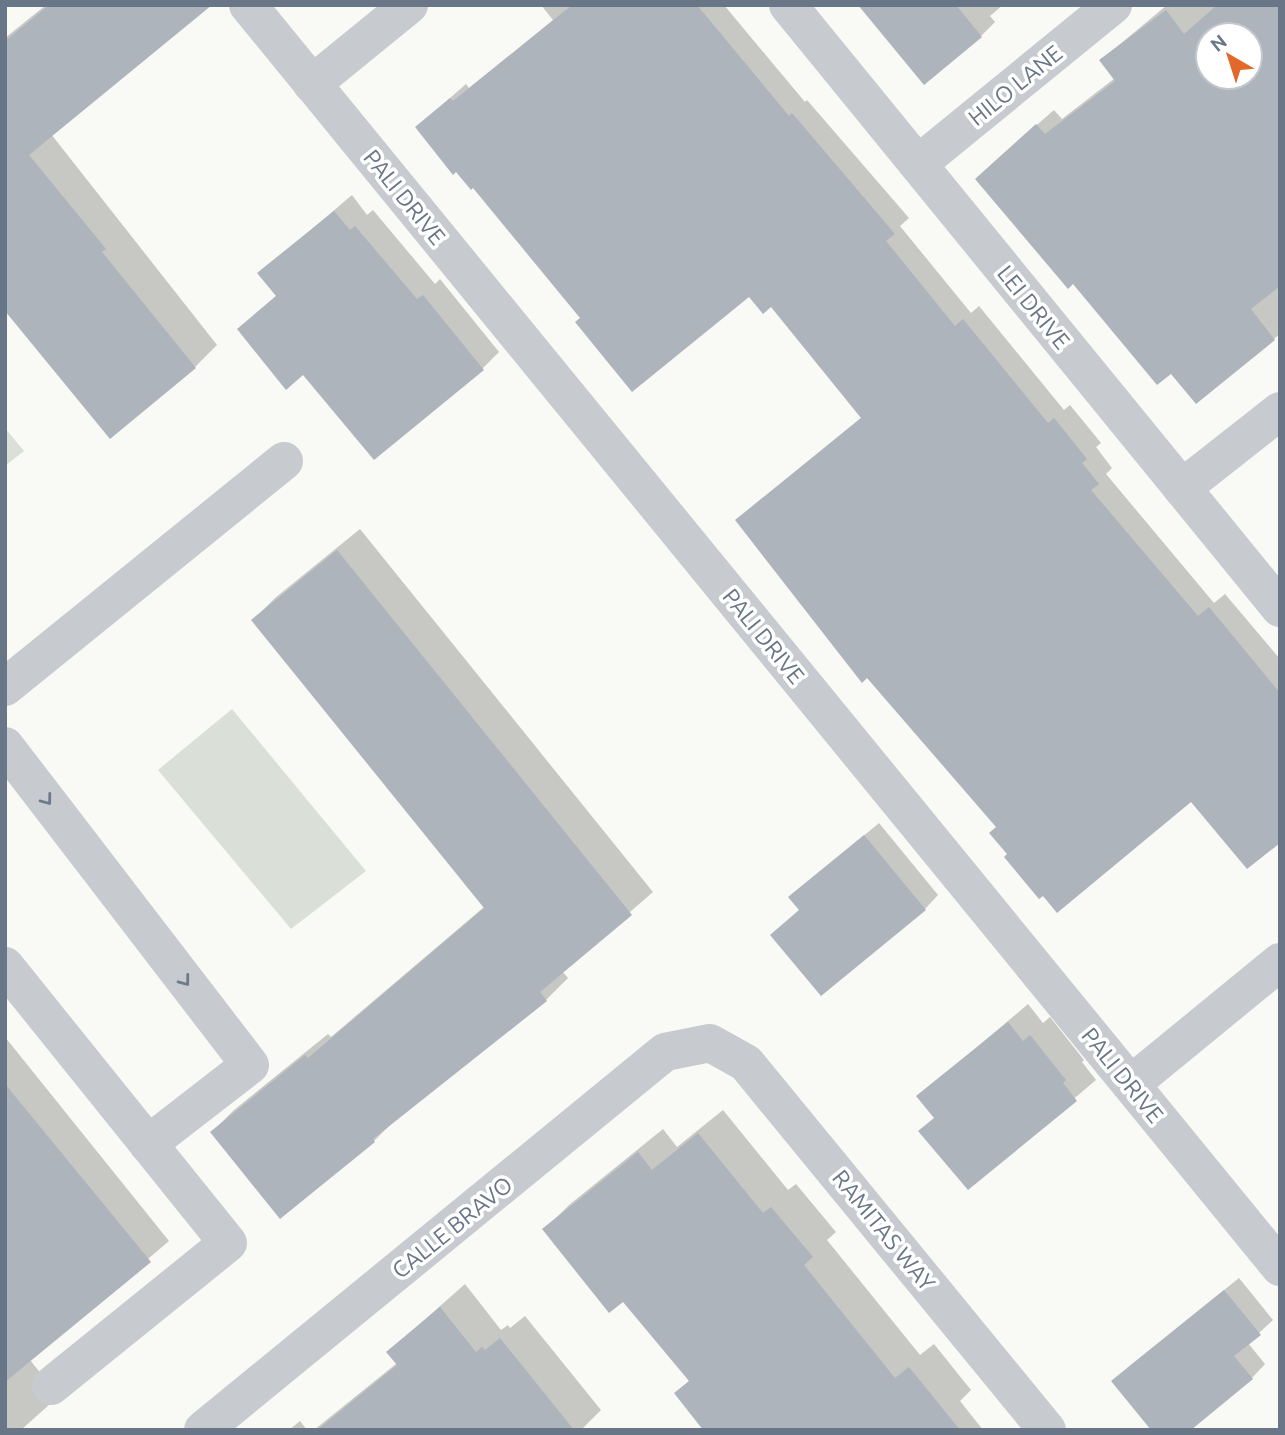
<svg xmlns="http://www.w3.org/2000/svg" width="1285" height="1435" viewBox="0 0 1285 1435" font-family="Ubuntu,sans-serif">
	<style>
		.green { fill: #dae0d7 }
		.shadow { fill: #0003; fill-rule: evenodd }
		.building { fill: #adb4bb; fill-rule: evenodd }
		.lines { fill: none; stroke-linecap: round; stroke-linejoin: round }
		.minor { stroke: #c7cace; stroke-width: 38 }
		.oneway { stroke: #6d7a8b }
		.labels { text-anchor: middle; dominant-baseline: central; stroke-width: 7; stroke-linejoin: round; paint-order: stroke }
		.street-label { font-size: 23px; fill: #687687; stroke: #fff }
	</style>
	<rect width="100%" height="100%" fill="#f9f9f6"/>
	<g class="green">
		<path d="M 5,428 L 24,451 L 5,466 Z"/>
		<path d="M 232,709 L 366,871 L 291,929 L 158,770 Z"/>
	</g>
	<g class="shadow">
		<path d="M 46,5 L 205,5 L 51,134 L 217,345 L 195,367 L 5,308 L 5,38 Z"/>
		<path d="M 541,5 L 724,5 L 805,102 L 807,100 L 909,218 L 900,226 L 971,313 L 979,306 L 1064,410 L 1070,405 L 1101,443 L 1096,447 L 1112,468 L 1106,474 L 1214,603 L 1225,594 L 1280,659 L 1280,839 L 1192,800 L 1009,854 L 998,827 L 737,520 L 862,417 L 771,305 L 750,294 L 582,318 L 473,186 L 417,127 L 466,84 L 469,88 L 553,20 Z"/>
		<path d="M 860,5 L 1003,5 L 990,16 L 995,22 L 981,36 Z"/>
		<path d="M 1167,5 L 1280,5 L 1280,334 L 1196,402 L 993,163 L 1054,110 L 1062,119 L 1115,78 L 1101,60 ZM 1208,35 L 1250,35 L 1250,77 L 1208,77 Z"/>
		<path d="M 352,195 L 367,215 L 373,210 L 435,284 L 440,279 L 499,352 L 482,369 L 304,373 L 239,329 L 277,295 L 260,273 Z"/>
		<path d="M 360,529 L 653,892 L 562,971 L 568,978 L 546,1000 L 397,1118 L 374,1141 L 212,1132 L 234,1110 L 328,1034 L 331,1037 L 484,907 L 253,620 L 275,598 Z"/>
		<path d="M 879,823 L 938,895 L 925,909 L 800,909 L 790,897 Z"/>
		<path d="M 1028,1004 L 1043,1023 L 1050,1017 L 1084,1060 L 1082,1062 L 1096,1080 L 968,1188 L 935,1117 L 919,1096 Z"/>
		<path d="M 5,1037 L 169,1241 L 30,1360 L 59,1396 L 21,1430 L 5,1430 Z"/>
		<path d="M 723,1110 L 788,1190 L 796,1184 L 836,1232 L 827,1240 L 920,1355 L 934,1344 L 971,1390 L 960,1401 L 983,1430 L 706,1430 L 676,1393 L 690,1380 L 624,1299 L 544,1230 L 569,1205 L 663,1129 L 677,1147 Z"/>
		<path d="M 1239,1278 L 1273,1320 L 1248,1343 L 1265,1364 L 1252,1378 L 1127,1368 Z"/>
		<path d="M 465,1284 L 501,1330 L 508,1325 L 510,1328 L 525,1316 L 601,1410 L 581,1430 L 314,1430 L 397,1363 L 388,1352 Z"/>
		<path d="M 300,1421 L 307,1430 L 289,1430 Z"/>
	</g>
	<g class="building">
		<path d="M 49,5 L 212,5 L 29,155 L 106,249 L 102,252 L 196,368 L 110,439 L 5,311 L 5,41 Z"/>
		<path d="M 572,5 L 697,5 L 789,116 L 792,113 L 895,234 L 886,241 L 955,326 L 963,319 L 1048,423 L 1054,418 L 1087,459 L 1082,463 L 1099,484 L 1091,490 L 1198,616 L 1209,607 L 1280,693 L 1280,843 L 1247,869 L 1191,802 L 1057,913 L 1043,896 L 1039,899 L 1004,857 L 1007,854 L 989,833 L 996,827 L 867,678 L 862,683 L 735,520 L 861,418 L 771,307 L 763,314 L 749,297 L 632,392 L 575,322 L 580,318 L 473,188 L 471,190 L 456,172 L 453,175 L 415,127 L 450,98 L 453,101 Z"/>
		<path d="M 858,5 L 956,5 L 982,37 L 924,85 Z"/>
		<path d="M 1217,5 L 1280,5 L 1280,286 L 1251,309 L 1275,340 L 1196,404 L 1171,374 L 1157,385 L 1073,284 L 1068,289 L 975,179 L 1036,124 L 1045,134 L 1115,81 L 1099,60 L 1166,10 L 1184,34 ZM 1208,35 L 1250,35 L 1250,77 L 1208,77 Z"/>
		<path d="M 334,211 L 350,230 L 355,226 L 417,299 L 423,295 L 484,370 L 374,460 L 303,375 L 286,390 L 237,329 L 276,296 L 257,273 Z"/>
		<path d="M 337,550 L 632,915 L 540,992 L 547,1001 L 373,1139 L 375,1142 L 280,1219 L 210,1132 L 305,1055 L 308,1058 L 484,908 L 251,620 Z"/>
		<path d="M 864,835 L 926,910 L 821,996 L 770,935 L 799,910 L 788,897 Z"/>
		<path d="M 1008,1022 L 1023,1041 L 1030,1035 L 1066,1080 L 1063,1083 L 1077,1101 L 968,1190 L 918,1131 L 934,1118 L 916,1096 Z"/>
		<path d="M 5,1084 L 151,1262 L 5,1382 Z"/>
		<path d="M 698,1133 L 763,1213 L 771,1207 L 813,1257 L 804,1265 L 895,1378 L 909,1367 L 960,1430 L 703,1430 L 674,1393 L 689,1381 L 623,1302 L 609,1313 L 542,1229 L 638,1152 L 652,1170 Z"/>
		<path d="M 1224,1290 L 1261,1335 L 1234,1356 L 1253,1379 L 1191,1430 L 1151,1430 L 1111,1381 Z"/>
		<path d="M 440,1307 L 476,1352 L 482,1347 L 485,1350 L 500,1338 L 574,1430 L 317,1430 L 397,1365 L 386,1352 Z"/>
	</g>
	<g class="lines">
		<g class="minor">
			<path d="M 248,5 L 1280,1267"/>
			<path d="M 788,5 L 1280,608"/>
			<path d="M 312,84 L 409,5"/>
			<path d="M 918,164 L 1113,5"/>
			<path d="M 1182,488 L 1280,411"/>
			<path d="M 5,687 L 284,461"/>
			<path d="M 5,746 L 250,1065 L 148,1144"/>
			<path d="M 5,966 L 228,1243 L 51,1386"/>
			<path d="M 1131,1084 L 1280,962"/>
			<path d="M 203,1430 L 665,1052 L 710,1043 L 746,1063 L 1047,1430"/>
		</g>
	</g>
	<defs><path id="oneway-chevron" d="M-2-3.5L2.5 0L-2 3.5" fill="none" stroke-width="1.6" stroke-linecap="round" stroke-linejoin="round" transform="scale(1.75)"/></defs>
	<g class="oneway">
		<use href="#oneway-chevron" transform="translate(47 800) rotate(53)"/>
		<use href="#oneway-chevron" transform="translate(185 981) rotate(53)"/>
	</g>
	<g class="labels">
		<g class="street-label">
			<text transform="translate(1015 85) rotate(-39)">HILO LANE</text>
			<text transform="translate(405 197) rotate(51)">PALI DRIVE</text>
			<text transform="translate(1034 307) rotate(51)">LEI DRIVE</text>
			<text transform="translate(764 636) rotate(51)">PALI DRIVE</text>
			<text transform="translate(1123 1075) rotate(51)">PALI DRIVE</text>
			<text transform="translate(452 1227) rotate(-39)">CALLE BRAVO</text>
			<text transform="translate(884 1230) rotate(51)">RAMITAS WAY</text>
		</g>
	</g>
	<rect width="1285" height="1435" fill="none" stroke="#687687" stroke-width="14"/>
	<g transform="translate(1229 56) rotate(321)"><circle r="33" fill="#ffffff" stroke="#c3c8cf" stroke-width="2"/>
	<path d="M0-5L12 26L0 18L-12 26Z" fill="#e3682c"/>
	<text y="-10" font-size="19" font-weight="bold" text-anchor="middle" fill="#687687">N</text>
	</g>
</svg>
